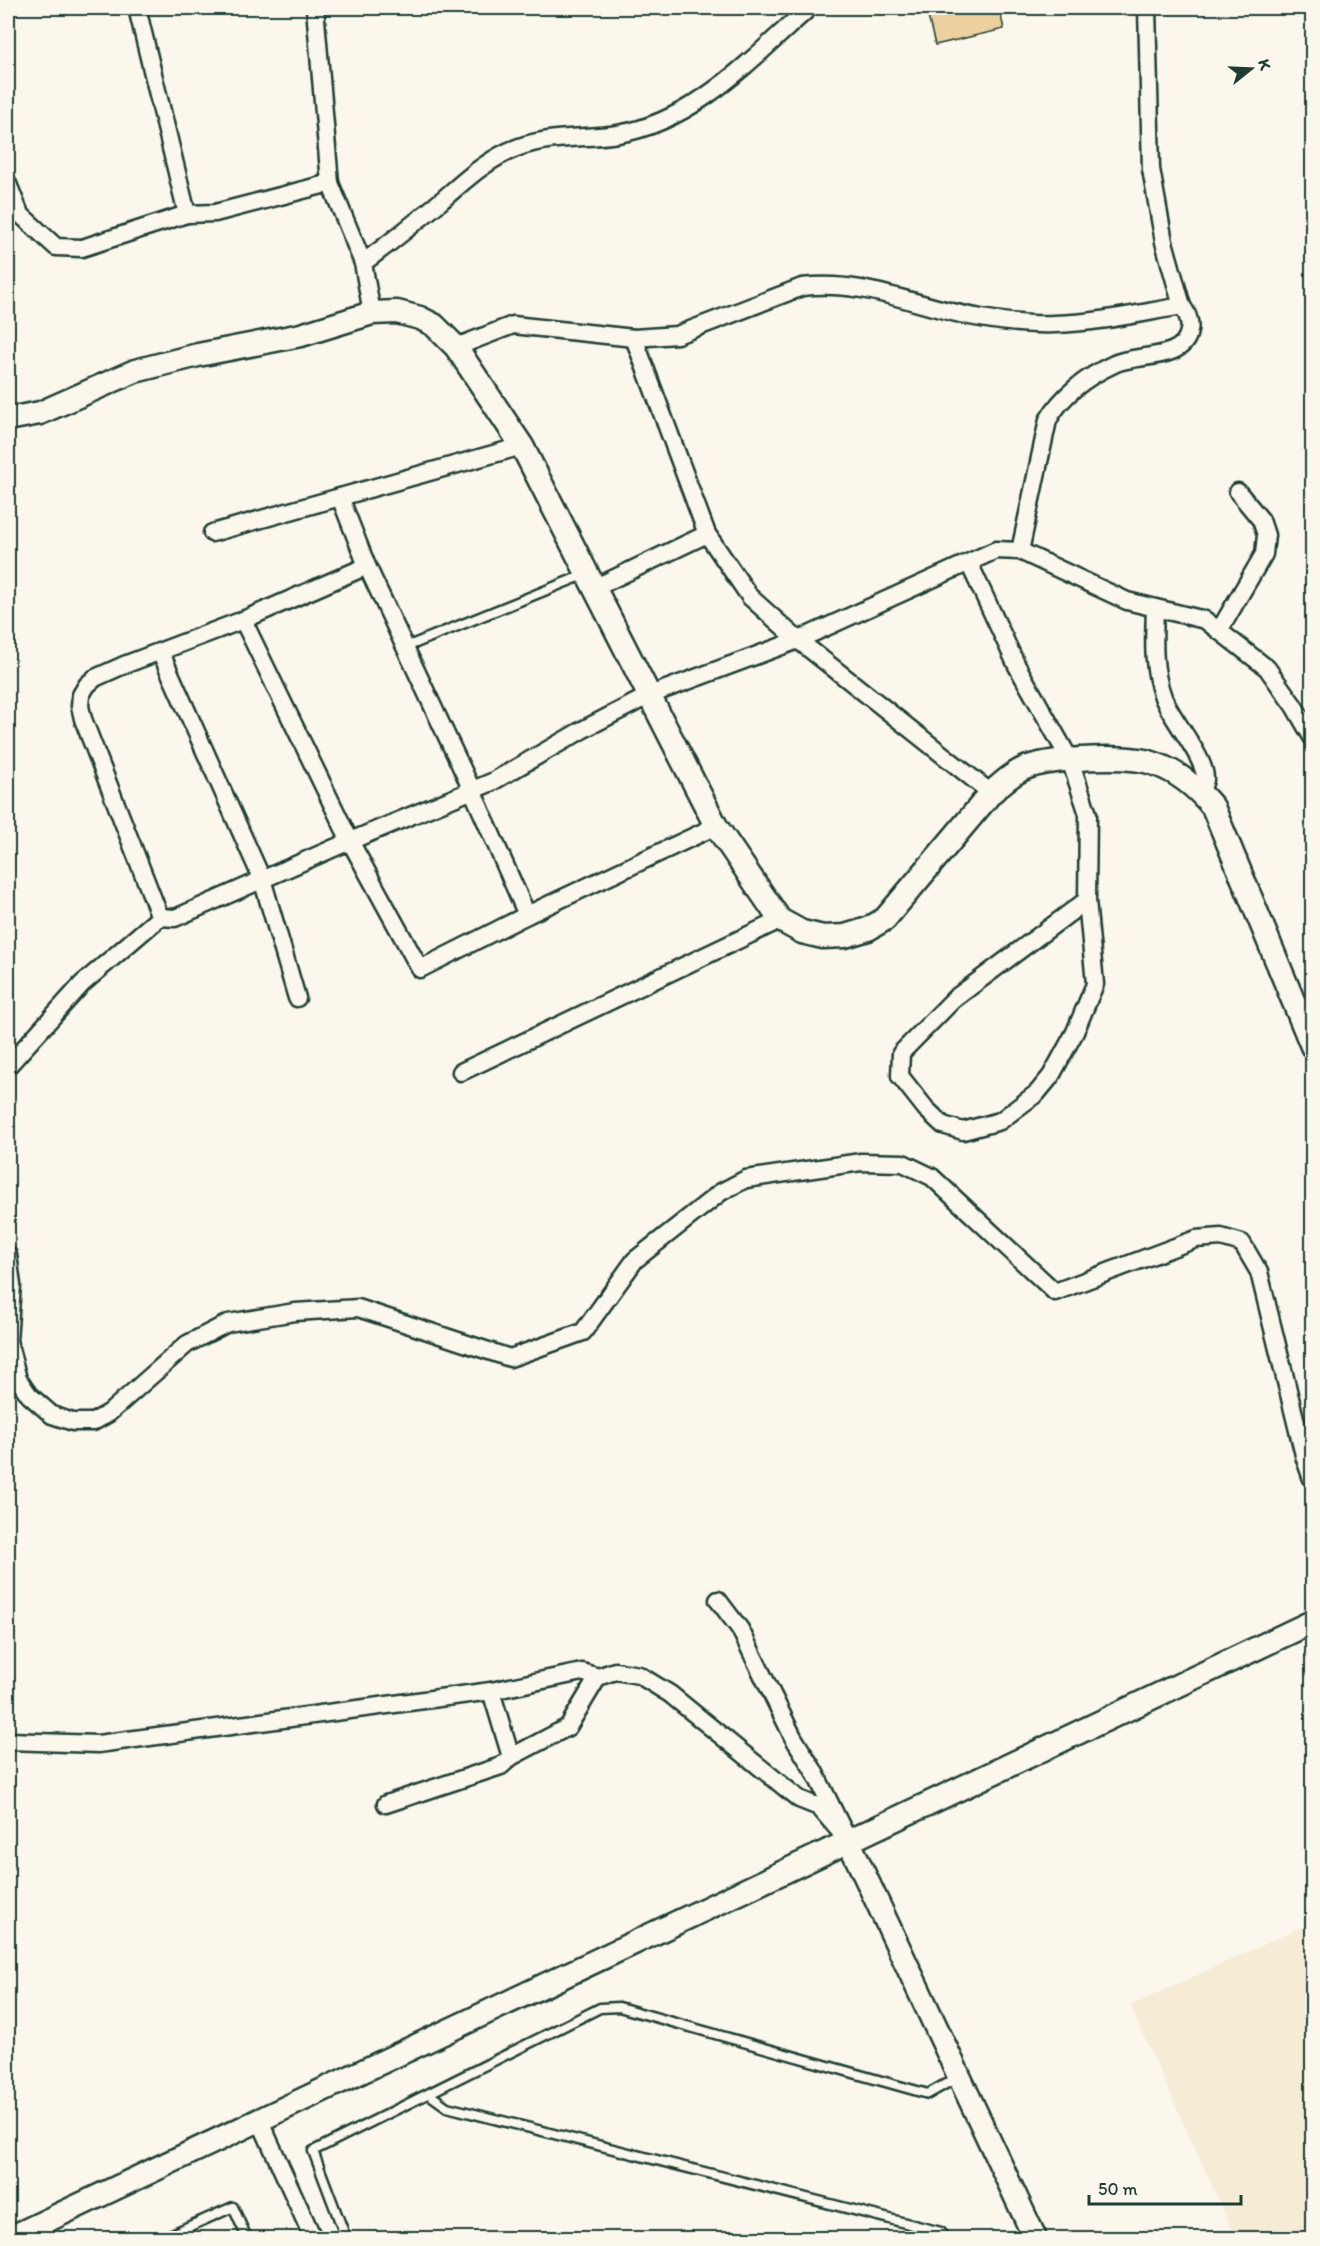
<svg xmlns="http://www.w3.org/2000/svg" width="1320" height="2246" viewBox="0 0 1320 2246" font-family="Itim,sans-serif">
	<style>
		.built { fill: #f6ebd5 }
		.building { fill: #ecd0a0; stroke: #1f3d34; stroke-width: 1.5 }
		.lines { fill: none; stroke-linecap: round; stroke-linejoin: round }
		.lane-casing { stroke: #1f3d34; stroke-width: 13 }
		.street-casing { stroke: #1f3d34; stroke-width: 21 }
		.secondary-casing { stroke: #1f3d34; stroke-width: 27 }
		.lane { stroke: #fbf7ec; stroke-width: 8 }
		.street { stroke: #fbf7ec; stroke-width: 16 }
		.secondary { stroke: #fbf7ec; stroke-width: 22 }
	</style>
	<rect width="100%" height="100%" fill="#fbf7ec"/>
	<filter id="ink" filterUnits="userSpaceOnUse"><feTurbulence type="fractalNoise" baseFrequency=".0167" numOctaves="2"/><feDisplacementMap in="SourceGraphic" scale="12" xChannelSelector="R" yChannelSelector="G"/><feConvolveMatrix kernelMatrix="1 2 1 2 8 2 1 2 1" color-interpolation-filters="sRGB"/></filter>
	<g filter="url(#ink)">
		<path class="built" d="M 1312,1922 L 1312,2238 L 1236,2238 L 1130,2006 Z"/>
		<path class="building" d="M 926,8 L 999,8 L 1004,29 L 935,45 Z"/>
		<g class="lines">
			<defs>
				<g id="lane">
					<path d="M 406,647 L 586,574"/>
					<path d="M 429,2094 L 447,2107 L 941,2232 L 944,2238"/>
					<path d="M 163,2238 L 233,2207 L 247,2238"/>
					<path d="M 346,2238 L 313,2151 L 600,2008 L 619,2007 L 928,2094 L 958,2077"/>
				</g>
				<g id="street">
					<path d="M 137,8 L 187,214"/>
					<path d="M 315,8 L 330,183 L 363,263"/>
					<path d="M 8,184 L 20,214 L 56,247 L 82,248 L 187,214 L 215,213 L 330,183"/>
					<path d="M 372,313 L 363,263 C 390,243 416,222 441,201 C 462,183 482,164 507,152 C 545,134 579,140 618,134 C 696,121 753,57 809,8"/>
					<path d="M 634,338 L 707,534 L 750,597 L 798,640 L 991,793"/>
					<path d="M 456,347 L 513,325 L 634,338 L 677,335 L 802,287 C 866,279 919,308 981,318 C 1005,322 1030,325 1054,324 C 1097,323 1140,313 1182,306 L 1164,242 L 1151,169 L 1147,8"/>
					<path d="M 340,497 L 367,566 L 472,790 L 527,915"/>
					<path d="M 212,533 L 522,446"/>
					<path d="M 1020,551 L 1048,420 C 1062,395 1088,376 1114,364 C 1135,353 1184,362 1189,331 C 1191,322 1187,313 1182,306"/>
					<path d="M 969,563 L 1017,666 L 1070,760 L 1088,814 L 1087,900 L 1095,984 L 1075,1032 L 1051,1076 L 1037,1093 L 1000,1121 L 963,1131 L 943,1125 L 926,1109 L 900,1076 L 901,1053 L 954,999 L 1087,900"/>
					<path d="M 594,588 L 707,534"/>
					<path d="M 1155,609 C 1154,639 1152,668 1163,697 C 1171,719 1206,758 1205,779 C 1205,783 1202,787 1200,791"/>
					<path d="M 243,620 L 350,841 L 420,969 L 527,915 L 716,826"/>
					<path d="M 1219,631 L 1264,554 L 1266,535 L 1261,520 L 1238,492"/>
					<path d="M 161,653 L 262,879 L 297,998"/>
					<path d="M 160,917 L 83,719 L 80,706 L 81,695 L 87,685 L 95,678 L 124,665 L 243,620 L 367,566"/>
					<path d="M 8,1066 L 82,984 L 160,917 L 175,918 L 350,841 L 492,782 L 582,730 L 650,695 L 798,640 L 996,550 L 1020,551 L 1127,601 L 1205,620 L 1267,668 L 1294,706 L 1312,737"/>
					<path d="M 461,1072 L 780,920"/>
					<path d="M 8,1255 L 12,1285 L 8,1341 L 18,1379 L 29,1395 L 52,1415 L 73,1422 L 93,1422 L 109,1413 L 187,1344 L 228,1323 L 295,1312 L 358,1308 L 510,1358 L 583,1332 L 635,1260 L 721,1192 L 746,1179 L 861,1162 L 903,1163 L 932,1177 L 1055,1292 L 1196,1239 L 1221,1237 L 1242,1243 L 1259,1272 L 1305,1459 L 1312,1479"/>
					<path d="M 491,1691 L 511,1757"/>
					<path d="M 8,1741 L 98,1744 L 491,1691 L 582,1672 L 598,1677 L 615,1671 L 639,1675 L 670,1694 L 799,1799 L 819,1807 L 849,1842 L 814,1771 L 793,1737 L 740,1629 L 718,1600"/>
					<path d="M 386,1804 L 501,1766 L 511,1757 L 568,1727 L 598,1677"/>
					<path d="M 260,2121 L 313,2238"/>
				</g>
				<g id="secondary">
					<path d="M 8,419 L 40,413 L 135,371 L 198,355 L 301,335 L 372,313 L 397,312 L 420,318 L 434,325 L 456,347 L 522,446 L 716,826 L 780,920 L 802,932 L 823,937 L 845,936 L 868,929 L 885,919 L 991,793 C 1002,783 1014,772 1028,767 C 1055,758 1129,754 1155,764 C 1179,772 1197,788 1213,807 L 1312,1046"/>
					<path d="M 849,1842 L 1035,2238"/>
					<path d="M 10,2238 L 1312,1622"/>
				</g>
			</defs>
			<use href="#lane" class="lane-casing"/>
			<use href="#street" class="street-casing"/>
			<use href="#secondary" class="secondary-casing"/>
			<use href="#lane" class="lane"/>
			<use href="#street" class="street"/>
			<use href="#secondary" class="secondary"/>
		</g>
	</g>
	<rect width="1320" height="2246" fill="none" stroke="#fbf7ec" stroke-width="30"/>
	<rect x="15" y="15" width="1290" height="2216" fill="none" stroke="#1f3d34" stroke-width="2" filter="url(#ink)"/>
	<g transform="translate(1251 69) rotate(72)" stroke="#fbf7ec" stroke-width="4.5" paint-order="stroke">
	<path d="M0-4.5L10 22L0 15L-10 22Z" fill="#1f3d34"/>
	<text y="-9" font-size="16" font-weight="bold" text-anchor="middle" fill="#1f3d34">K</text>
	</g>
	<path d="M1089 2195v9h152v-9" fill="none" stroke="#1f3d34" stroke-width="3"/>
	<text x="1098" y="2195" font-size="18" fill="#1f3d34" stroke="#fbf7ec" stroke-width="4.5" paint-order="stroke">50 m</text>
</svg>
